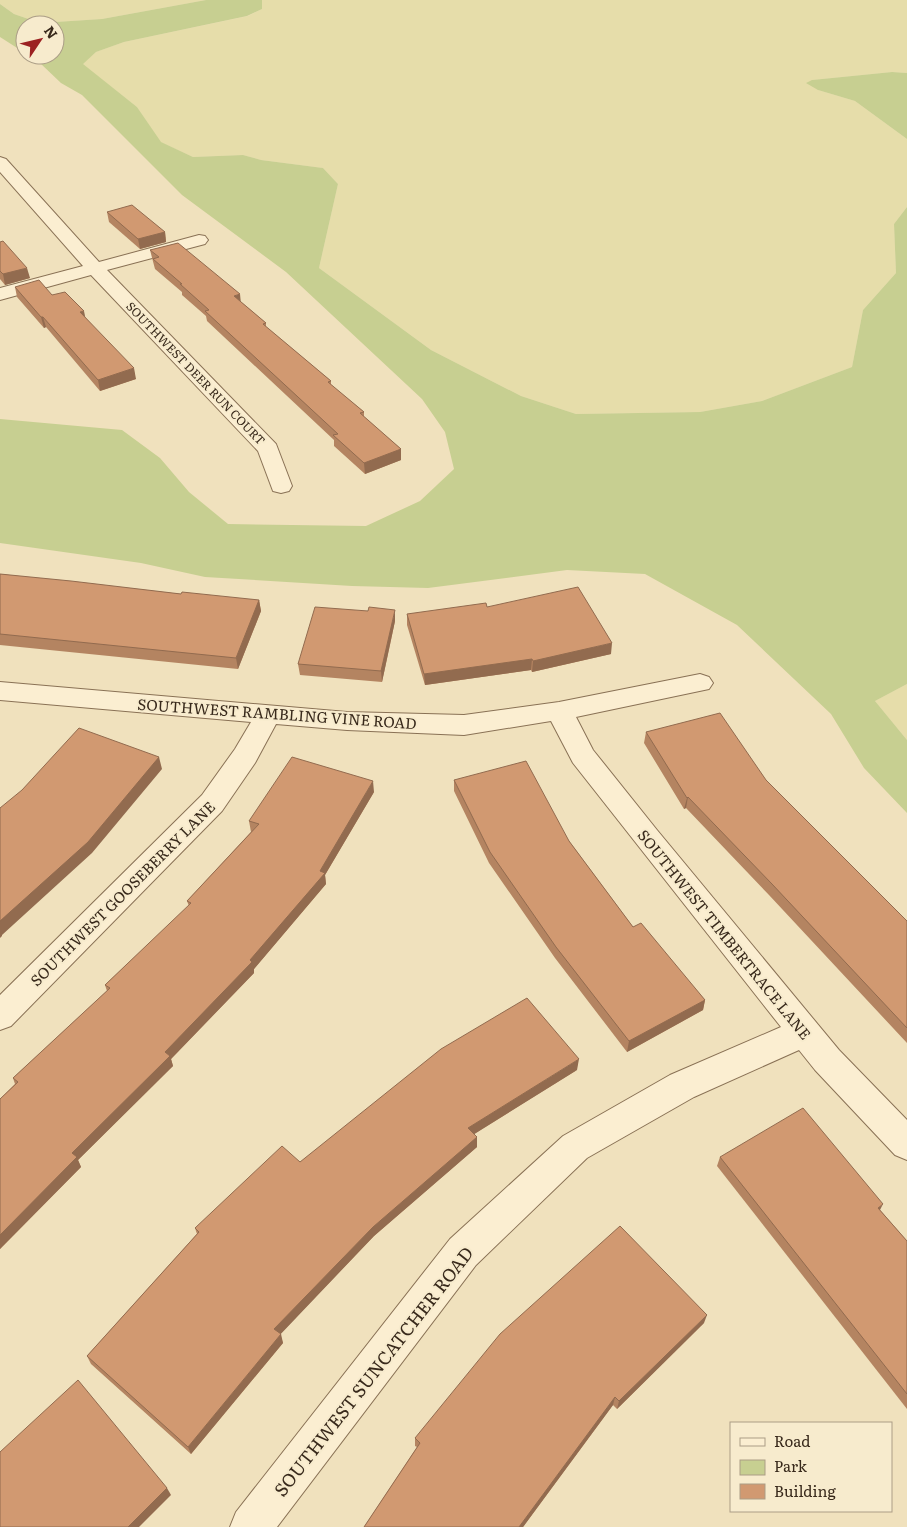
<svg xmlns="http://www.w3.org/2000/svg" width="907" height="1527" viewBox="0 0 907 1527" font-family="Literata,serif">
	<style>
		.farmland { fill: #e6ddaa }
		.green { fill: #c7cf91 }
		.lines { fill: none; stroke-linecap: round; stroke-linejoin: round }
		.minor-casing { stroke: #897155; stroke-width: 2 }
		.minor { fill: #fbeed1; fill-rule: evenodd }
		.wall { fill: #b48461 }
		.shaded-wall { fill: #926b4f }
		.building { fill: #d19971; stroke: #926b4f }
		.labels { text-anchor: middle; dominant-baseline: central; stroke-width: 4; stroke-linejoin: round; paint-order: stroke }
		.far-street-label { font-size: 12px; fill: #38291b; stroke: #f7ebcd }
		.street-label { font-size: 15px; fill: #38291b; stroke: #f7ebcd }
		.near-street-label { font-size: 18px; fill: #38291b; stroke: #f7ebcd }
	</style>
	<rect width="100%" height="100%" fill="#f0e1bd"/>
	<g class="farmland">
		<path d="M 0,0 L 206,0 L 102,19 L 40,23 L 14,14 L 0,4 Z"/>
		<path d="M 262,0 L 907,0 L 907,73 L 892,72 L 812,80 L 818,90 L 855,101 L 907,139 L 907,207 L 894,224 L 896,273 L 863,310 L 852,367 L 762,401 L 700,412 L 576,414 L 521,396 L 431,350 L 319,268 L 338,184 L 323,168 L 261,160 L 243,155 L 193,157 L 160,142 L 137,107 L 82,64 L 96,52 L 124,42 L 248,16 L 262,9 Z"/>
		<path d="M 907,684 L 907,740 L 875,701 Z"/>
	</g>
	<g class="green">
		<path d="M 206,0 L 262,0 L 262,9 L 247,16 L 124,42 L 96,52 L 83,64 L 137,107 L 161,142 L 193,157 L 243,155 L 261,160 L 323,168 L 338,184 L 319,268 L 431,350 L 521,396 L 576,414 L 700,412 L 762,401 L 852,367 L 863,310 L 896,273 L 894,224 L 907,207 L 907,684 L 875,701 L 907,740 L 907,813 L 864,768 L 831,714 L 737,625 L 645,574 L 567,570 L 428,588 L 352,586 L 205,577 L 141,563 L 0,543 L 0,419 L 122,430 L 160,458 L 189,492 L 228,524 L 366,526 L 420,501 L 454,469 L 445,432 L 422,399 L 286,272 L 182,195 L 82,95 L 61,83 L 40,63 L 28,55 L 55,55 L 55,25 L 25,25 L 25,53 L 0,37 L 0,4 L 14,14 L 40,23 L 102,19 Z"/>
		<path d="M 892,72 L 907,73 L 907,139 L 855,101 L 818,90 L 806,83 L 812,80 Z"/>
	</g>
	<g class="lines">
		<defs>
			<g id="minor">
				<path d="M 0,157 L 6,159 L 99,262 L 199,235 L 205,236 L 208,240 L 205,244 L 107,270 L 276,444 L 292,486 L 289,491 L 281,493 L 273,491 L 258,451 L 91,275 L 0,300 L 0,288 L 83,266 L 0,172 Z"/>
				<path d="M 700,674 L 709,677 L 713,683 L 709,689 L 576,717 L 593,750 L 657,830 L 839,1050 L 907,1120 L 907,1160 L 895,1155 L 815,1070 L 799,1050 L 694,1097 L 587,1158 L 476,1265 L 277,1527 L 230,1527 L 236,1512 L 450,1239 L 563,1136 L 670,1075 L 781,1027 L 573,763 L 551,721 L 464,735 L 347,730 L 276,724 L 255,763 L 222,811 L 11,1026 L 0,1030 L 0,995 L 202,795 L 235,749 L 251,722 L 0,700 L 0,682 L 347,712 L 464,715 L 559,702 Z"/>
			</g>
		</defs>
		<use href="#minor" class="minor-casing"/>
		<use href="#minor" class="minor"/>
	</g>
	<g class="wall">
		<path d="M 107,212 L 165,232 L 166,242 L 140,249 L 109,222 Z"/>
		<path d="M 0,242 L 30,278 L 5,285 L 0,279 Z"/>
		<path d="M 150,250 L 241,302 L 266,323 L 266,327 L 331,381 L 331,385 L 364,412 L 364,417 L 401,449 L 401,460 L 365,474 L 334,446 L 334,440 L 207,321 L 206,316 L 182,295 L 182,292 L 155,269 Z"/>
		<path d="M 15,287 L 52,295 L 85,317 L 136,379 L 100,391 L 46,327 L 44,328 L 17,297 Z"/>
		<path d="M 0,574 L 181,594 L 259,600 L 261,611 L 238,669 L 0,645 Z"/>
		<path d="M 487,607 L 611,654 L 532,672 L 531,670 L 425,685 L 407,625 L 407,614 Z"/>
		<path d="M 395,621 L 382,682 L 300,675 L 298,664 Z"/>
		<path d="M 646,732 L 766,780 L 907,921 L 907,1043 L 769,895 L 686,808 L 684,809 L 644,743 Z"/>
		<path d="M 454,780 L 569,841 L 633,927 L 705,1000 L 703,1010 L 627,1052 L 555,958 L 489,863 L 454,791 Z"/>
		<path d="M 374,792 L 325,875 L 326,884 L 254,969 L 254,973 L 171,1059 L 173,1066 L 78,1160 L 81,1167 L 0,1249 L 0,1099 L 15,1084 L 13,1078 L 107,991 L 105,985 L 189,906 L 187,901 L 251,832 L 249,821 Z"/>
		<path d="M 577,1070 L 474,1134 L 477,1137 L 477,1147 L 374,1236 L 280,1334 L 283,1343 L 191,1454 L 91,1364 L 87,1356 L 197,1234 L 195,1228 L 300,1162 Z"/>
		<path d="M 720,1157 L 880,1210 L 907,1241 L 907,1409 L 717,1166 Z"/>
		<path d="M 704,1323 L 617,1409 L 613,1405 L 523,1527 L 364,1527 L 417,1447 L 415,1446 L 415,1438 Z"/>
	</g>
	<g class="shaded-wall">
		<path d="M 165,232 L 166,242 L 140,249 L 138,239 Z"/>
		<path d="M 27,268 L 30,278 L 5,285 L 3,274 Z"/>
		<path d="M 240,294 L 241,304 L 234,296 Z"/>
		<path d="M 84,311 L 86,321 L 80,312 Z"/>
		<path d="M 41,317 L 43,317 L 46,327 L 44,328 Z"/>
		<path d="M 134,368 L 136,379 L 100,391 L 98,380 Z"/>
		<path d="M 401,449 L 401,460 L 365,474 L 364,463 Z"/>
		<path d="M 259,600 L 261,611 L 238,669 L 236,658 Z"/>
		<path d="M 395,610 L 395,621 L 382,682 L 381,671 Z"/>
		<path d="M 612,643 L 611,654 L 532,672 L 533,661 Z"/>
		<path d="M 532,659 L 531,670 L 425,685 L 424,674 Z"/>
		<path d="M 159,757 L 162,769 L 92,853 L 2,935 L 2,936 L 0,938 L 0,921 Z"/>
		<path d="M 373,781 L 374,792 L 325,875 L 326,884 L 254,969 L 254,973 L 171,1059 L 173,1066 L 78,1160 L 81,1167 L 0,1249 L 0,1235 L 72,1153 L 250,960 L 320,871 Z"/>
		<path d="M 688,797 L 686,808 L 684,809 L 687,798 Z"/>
		<path d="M 705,1000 L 703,1010 L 627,1052 L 629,1041 Z"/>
		<path d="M 579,1059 L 577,1070 L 468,1138 L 468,1128 Z"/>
		<path d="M 477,1137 L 477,1147 L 374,1236 L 277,1338 L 274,1329 L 373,1227 Z"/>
		<path d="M 883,1204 L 878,1214 L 878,1208 Z"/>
		<path d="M 707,1315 L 704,1323 L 617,1409 L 619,1401 Z"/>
		<path d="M 281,1334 L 283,1343 L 191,1454 L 188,1447 Z"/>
		<path d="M 615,1397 L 613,1405 L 523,1527 L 519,1527 Z"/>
		<path d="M 167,1488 L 171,1495 L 139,1527 L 128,1527 Z"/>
	</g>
	<g class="building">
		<path d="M 132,205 L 165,232 L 138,239 L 107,212 Z"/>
		<path d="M 3,241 L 27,268 L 3,274 L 0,271 L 0,242 Z"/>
		<path d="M 178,243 L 240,294 L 234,296 L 266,323 L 263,324 L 331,381 L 328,382 L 364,412 L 360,413 L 401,449 L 364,463 L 333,435 L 338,434 L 205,311 L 209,310 L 180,284 L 182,284 L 153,259 L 159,257 L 150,250 Z"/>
		<path d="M 39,280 L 52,295 L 65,292 L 84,311 L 80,312 L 134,368 L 98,380 L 43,317 L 41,317 L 15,287 Z"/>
		<path d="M 0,574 L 71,581 L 181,594 L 182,592 L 259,600 L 236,658 L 0,634 Z"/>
		<path d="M 578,587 L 612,643 L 533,661 L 532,659 L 424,674 L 407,614 L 486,603 L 487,607 Z"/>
		<path d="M 315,607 L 368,611 L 369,607 L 395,610 L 381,671 L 298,664 Z"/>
		<path d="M 720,713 L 766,780 L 907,921 L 907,1028 L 772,884 L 688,797 L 687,798 L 646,732 Z"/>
		<path d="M 79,728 L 159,757 L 88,842 L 0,921 L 0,808 L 22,790 Z"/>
		<path d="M 292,757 L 373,781 L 320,871 L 325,873 L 250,960 L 252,962 L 165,1052 L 170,1056 L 72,1153 L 77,1157 L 0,1235 L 0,1099 L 18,1082 L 13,1078 L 110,988 L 105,985 L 191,903 L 187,901 L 259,824 L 249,821 Z"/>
		<path d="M 526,761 L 569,841 L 633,927 L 641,923 L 705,1000 L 629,1041 L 556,947 L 490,852 L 454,780 Z"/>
		<path d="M 527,998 L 579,1059 L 468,1128 L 477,1137 L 373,1227 L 274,1329 L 281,1334 L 188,1447 L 87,1356 L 199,1232 L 195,1228 L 282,1146 L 300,1162 L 441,1049 Z"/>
		<path d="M 803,1108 L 883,1204 L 878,1208 L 907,1241 L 907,1394 L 720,1157 Z"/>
		<path d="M 620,1226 L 707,1315 L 619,1401 L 615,1397 L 519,1527 L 364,1527 L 420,1443 L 415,1438 L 500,1334 Z"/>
		<path d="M 78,1380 L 167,1488 L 128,1527 L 0,1527 L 0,1452 Z"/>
	</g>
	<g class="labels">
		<g class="far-street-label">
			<text transform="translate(196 373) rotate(46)">SOUTHWEST DEER RUN COURT</text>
		</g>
		<g class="street-label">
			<text transform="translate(277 713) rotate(4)">SOUTHWEST RAMBLING VINE ROAD</text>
			<text transform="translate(122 893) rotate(-45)">SOUTHWEST GOOSEBERRY LANE</text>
			<text transform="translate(725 934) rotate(51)">SOUTHWEST TIMBERTRACE LANE</text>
		</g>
		<g class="near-street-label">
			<text transform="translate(373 1371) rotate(-52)">SOUTHWEST SUNCATCHER ROAD</text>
		</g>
	</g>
	<rect x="730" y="1422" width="162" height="90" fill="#f7ebcd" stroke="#ab9d86"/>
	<rect x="740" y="1438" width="25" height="8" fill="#fbeed1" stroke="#ab9d86"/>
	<text x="774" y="1447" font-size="15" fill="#38291b">Road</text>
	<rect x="740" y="1460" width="25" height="15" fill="#c7cf91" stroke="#ab9d86"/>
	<text x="774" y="1472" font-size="15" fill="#38291b">Park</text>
	<rect x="740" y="1484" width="25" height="15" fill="#d19971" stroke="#ab9d86"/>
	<text x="774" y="1497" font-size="15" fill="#38291b">Building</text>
	<g transform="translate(40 40) rotate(55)"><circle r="24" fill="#f7ebcd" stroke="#ab9d86"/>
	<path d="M0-4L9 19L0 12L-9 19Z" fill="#9c2222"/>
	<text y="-8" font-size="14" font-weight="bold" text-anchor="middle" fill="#38291b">N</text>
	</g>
</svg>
